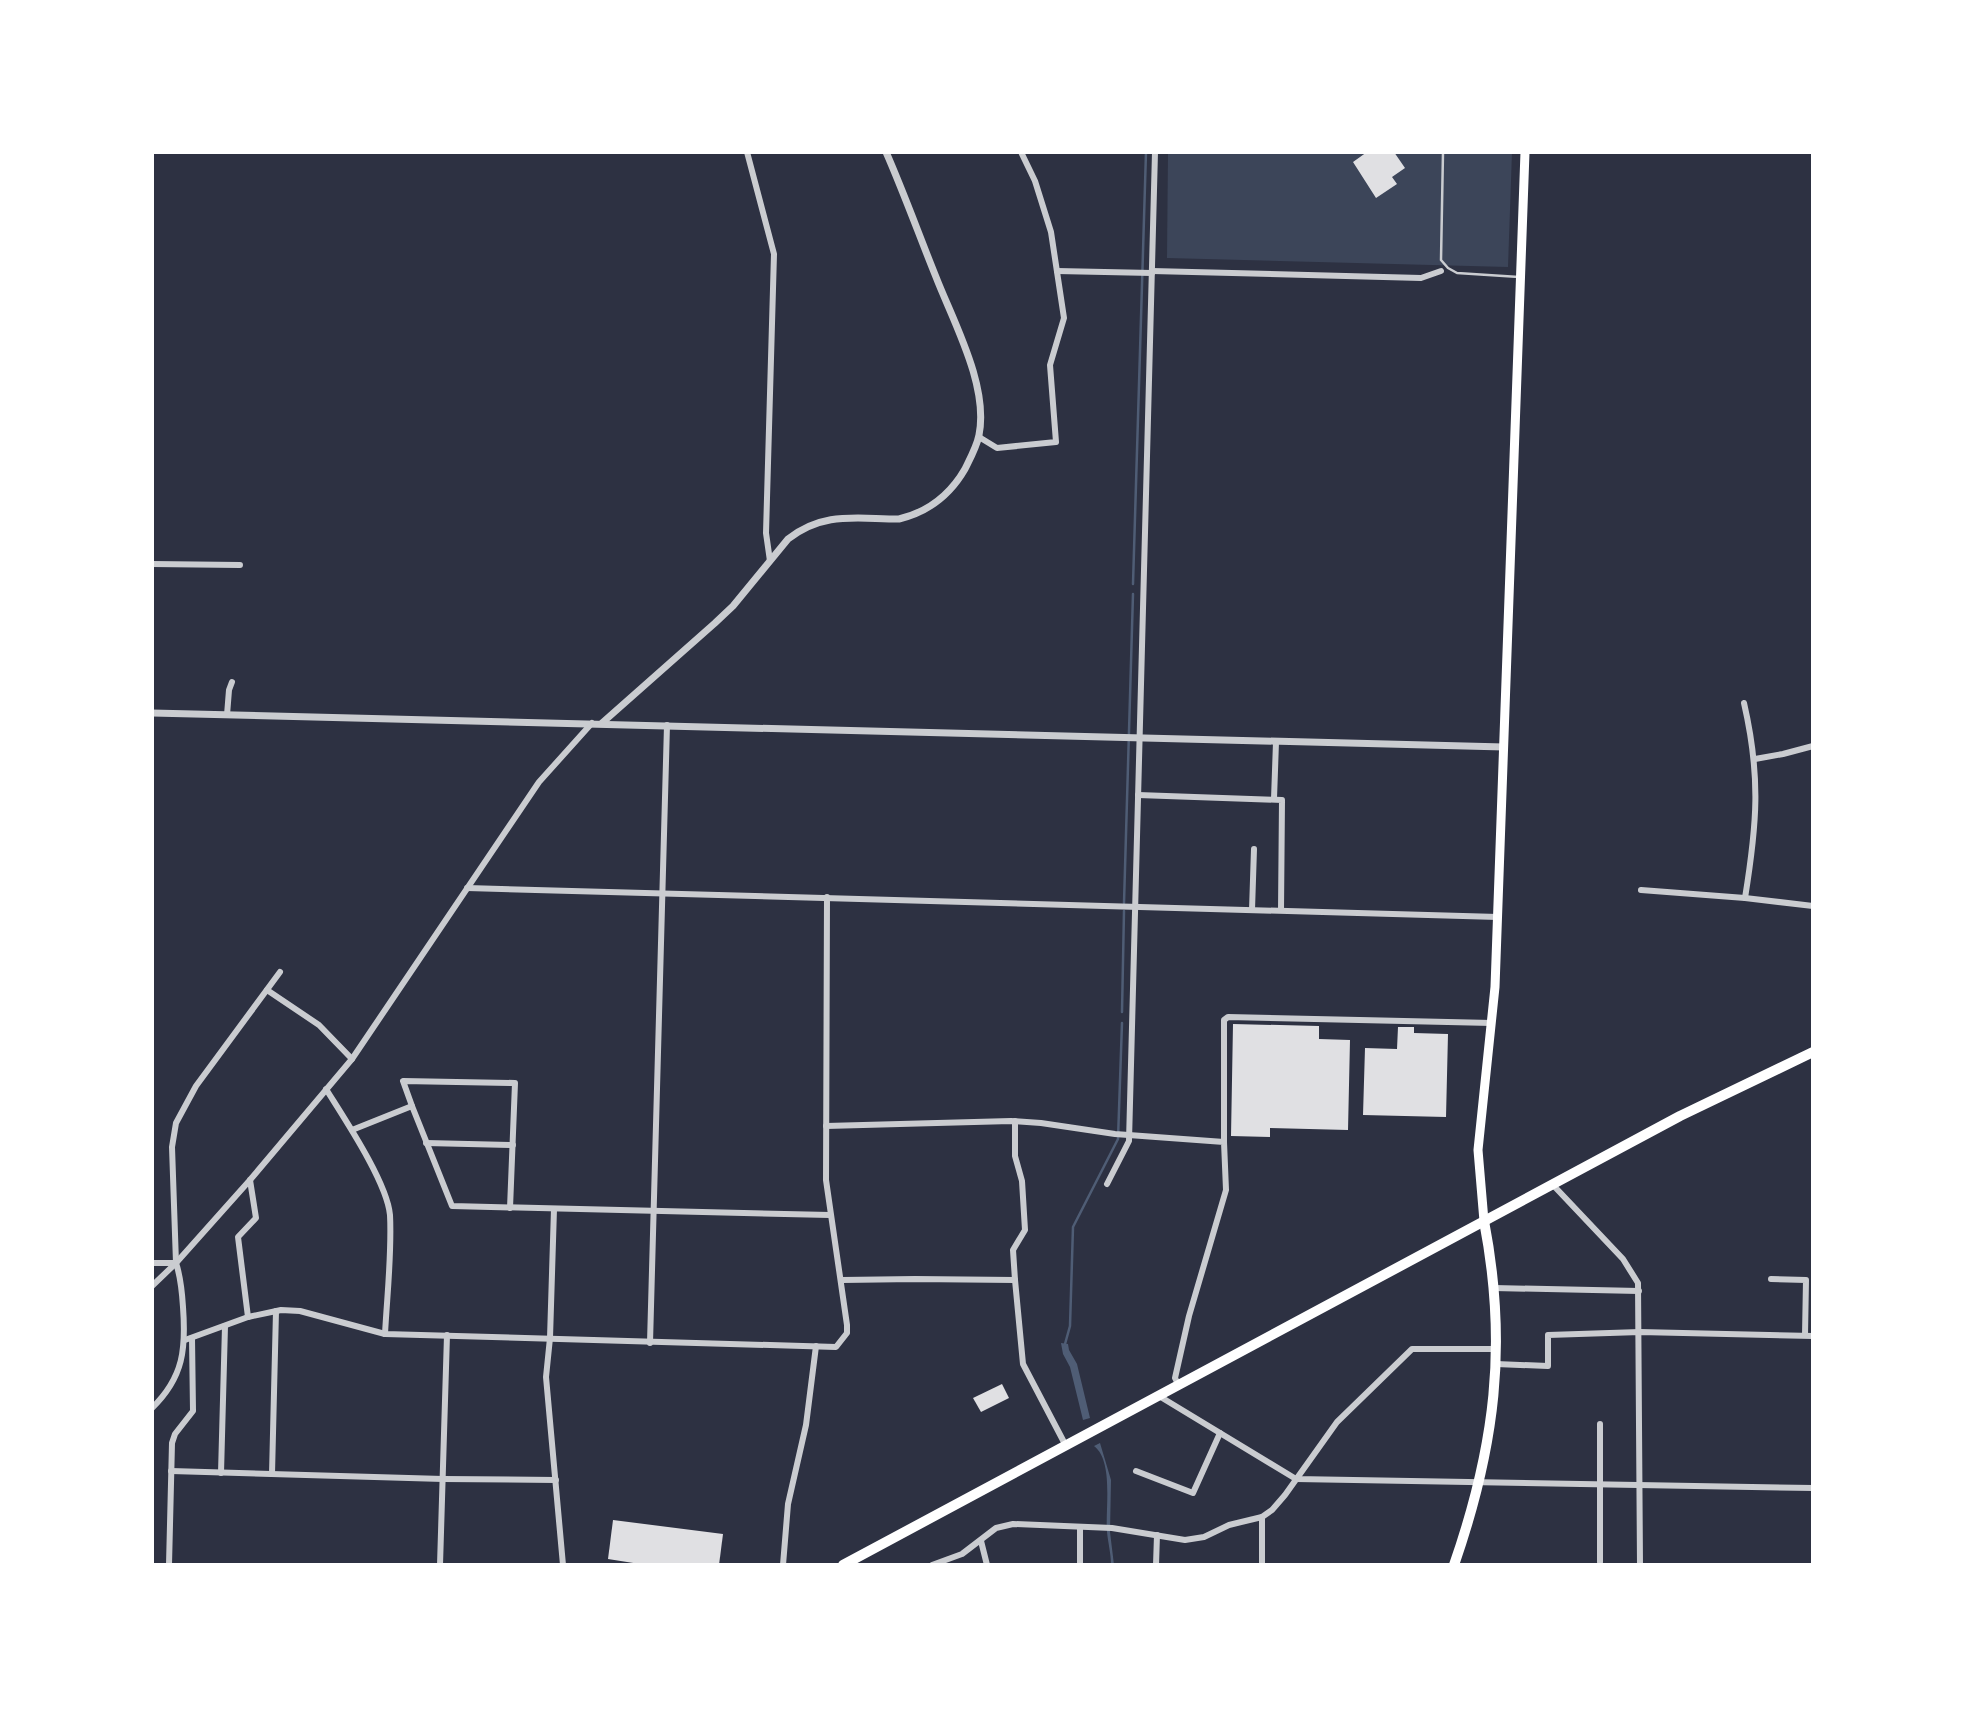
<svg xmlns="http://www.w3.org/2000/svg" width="1965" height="1717" viewBox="0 0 1965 1717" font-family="Arial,sans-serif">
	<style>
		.green { fill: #3c4559 }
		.water { fill: #4f5d75 }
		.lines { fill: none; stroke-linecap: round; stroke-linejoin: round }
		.stream { stroke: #4f5d75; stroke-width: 2.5 }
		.building { fill: #e0e0e3 }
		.service { stroke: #caccd0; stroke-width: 2.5 }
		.minor { stroke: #caccd0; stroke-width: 6 }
		.tertiary { stroke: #caccd0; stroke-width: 7 }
		.secondary { stroke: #fff; stroke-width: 9 }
		.primary { stroke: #fff; stroke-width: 10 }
	</style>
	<rect width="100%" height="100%" fill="#2d3142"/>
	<path class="green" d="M 1168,152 L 1512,152 L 1508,267 L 1167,258 Z"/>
	<g class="water">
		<path d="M 1061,1343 L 1068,1344 L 1069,1350 L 1077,1364 L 1090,1418 L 1083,1420 L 1070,1367 L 1063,1354 Z"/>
		<path d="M 1100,1443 L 1111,1480 L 1110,1532 L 1114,1565 L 1111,1565 C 1111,1553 1108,1543 1107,1532 C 1105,1510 1114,1461 1094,1446 Z"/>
	</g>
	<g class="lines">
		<g class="stream">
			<path d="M 1133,584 L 1146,152"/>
			<path d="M 1124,903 L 1133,594"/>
			<path d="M 1122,1012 L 1124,911"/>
			<path d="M 1065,1344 L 1070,1326 L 1073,1227 L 1118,1139 L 1122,1023"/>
		</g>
	</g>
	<g class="building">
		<path d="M 1367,152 L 1394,152 L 1405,168 L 1392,177 L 1397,184 L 1376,198 L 1353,162 Z"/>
		<path d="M 1233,1024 L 1319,1026 L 1319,1039 L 1350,1040 L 1348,1130 L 1270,1128 L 1270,1137 L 1231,1136 Z"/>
		<path d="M 1398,1027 L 1414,1027 L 1414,1033 L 1448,1034 L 1446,1117 L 1363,1115 L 1365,1048 L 1397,1049 Z"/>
		<path d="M 1002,1384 L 1009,1398 L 981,1412 L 973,1398 Z"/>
		<path d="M 613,1520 L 723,1534 L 719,1565 L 646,1565 L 608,1559 Z"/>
	</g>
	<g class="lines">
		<path class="service" d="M 1443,152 L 1441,260 L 1448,268 L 1457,273 L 1519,277"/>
		<g class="minor">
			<path d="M 747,152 L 774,254 L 766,533 L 770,561"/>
			<path d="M 1057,271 L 1152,273"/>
			<path d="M 1152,271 L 1421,278 L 1441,271"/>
			<path d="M 979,437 L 997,448 L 1056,442 L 1050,365 L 1064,318 L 1051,232 L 1035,181 L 1021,152"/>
			<path d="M 152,564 L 240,565"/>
			<path d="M 1744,703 C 1761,777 1757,824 1745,898"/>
			<path d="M 227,715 L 229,690 L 232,682"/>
			<path d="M 1755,759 L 1783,754 L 1813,746"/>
			<path d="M 1138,795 L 1282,800 L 1281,910"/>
			<path d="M 1274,799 L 1276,742"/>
			<path d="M 467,888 L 1498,917"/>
			<path d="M 1641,890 L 1745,898 L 1813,906"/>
			<path d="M 1252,910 L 1254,849"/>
			<path d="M 267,990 L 319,1025 L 352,1059"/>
			<path d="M 326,1089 C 344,1118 387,1182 390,1215 C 392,1253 387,1296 385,1334"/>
			<path d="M 412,1106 L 403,1081 L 515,1083 L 510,1208"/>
			<path d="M 826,1126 L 1011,1121 L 1041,1123 L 1115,1134 L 1224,1142 L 1226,1190 L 1189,1316 L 1175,1378 L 1178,1384"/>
			<path d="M 352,1130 L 412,1106 L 452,1206 L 830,1215"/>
			<path d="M 1224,1142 L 1224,1020 L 1228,1017 L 1492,1023"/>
			<path d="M 426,1143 L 513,1145"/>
			<path d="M 1107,1184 L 1129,1141 L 1155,152"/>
			<path d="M 1553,1185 L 1623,1259 L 1638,1283 L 1640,1565"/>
			<path d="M 554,1209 L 550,1338 L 546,1377 L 563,1565"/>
			<path d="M 152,1263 L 176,1263"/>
			<path d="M 1771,1279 L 1806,1280 L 1805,1335"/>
			<path d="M 842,1280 L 915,1279 L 1015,1280 L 1023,1364 L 1066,1446"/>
			<path d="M 1015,1280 L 1013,1250 L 1025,1230 L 1022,1181 L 1015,1156 L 1015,1121"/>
			<path d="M 152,1286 L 176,1263 L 250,1180 L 352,1059 L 539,782 L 592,723"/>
			<path d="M 1494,1288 L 1639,1291"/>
			<path d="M 248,1317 L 238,1237 L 256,1218 L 250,1180"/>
			<path d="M 185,1340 L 248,1317 L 281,1310 L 300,1311 L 385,1334 L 836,1347 L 847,1333 L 847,1325 L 826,1180 L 827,897"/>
			<path d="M 650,1343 L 667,725"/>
			<path d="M 1496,1364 L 1548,1366 L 1548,1335 L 1640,1332 L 1813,1336"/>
			<path d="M 1159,1396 L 1296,1479 L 1813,1488"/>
			<path d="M 152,1408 C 184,1377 186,1348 183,1307 C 182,1291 181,1278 176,1263 L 172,1147 L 176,1123 L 196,1086 L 280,972"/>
			<path d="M 171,1471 L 443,1479 L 556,1480"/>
			<path d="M 1136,1471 L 1193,1493 L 1220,1433"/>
			<path d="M 221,1473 L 225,1326"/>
			<path d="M 272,1474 L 276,1311"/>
			<path d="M 1262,1517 L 1262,1565"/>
			<path d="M 1080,1527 L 1080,1564"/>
			<path d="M 981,1541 L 987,1565"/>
			<path d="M 1600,1562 L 1600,1424"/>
			<path d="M 169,1565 L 172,1443 L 175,1434 L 193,1411 L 192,1338"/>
			<path d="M 440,1565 L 447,1335"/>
			<path d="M 783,1565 L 788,1504 L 806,1425 L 816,1346"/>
			<path d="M 932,1565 L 962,1554 L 996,1528 L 1013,1524 L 1112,1528 L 1185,1540 L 1204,1537 L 1229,1525 L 1262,1517 L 1272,1510 L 1285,1495 L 1337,1422 L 1412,1349 L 1496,1349"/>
			<path d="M 1156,1565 L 1157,1535"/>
		</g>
		<g class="tertiary">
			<path d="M 152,713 L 1504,747"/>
			<path d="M 602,723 L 715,623 L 733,606 L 788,539 C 824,511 856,519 899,519 C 928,512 950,495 965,469 C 970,459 977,446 979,435 C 989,386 953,321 936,277 C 919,235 904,193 886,152"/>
		</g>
		<path class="secondary" d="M 1484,1221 L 1478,1150 L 1495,987 L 1525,152"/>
		<g class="primary">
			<path d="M 843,1565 L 1680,1116 L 1813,1052"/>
			<path d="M 1454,1565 C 1495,1447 1508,1345 1484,1221"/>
		</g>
	</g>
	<rect width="1965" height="1717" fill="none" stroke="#ffffff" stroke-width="308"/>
</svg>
